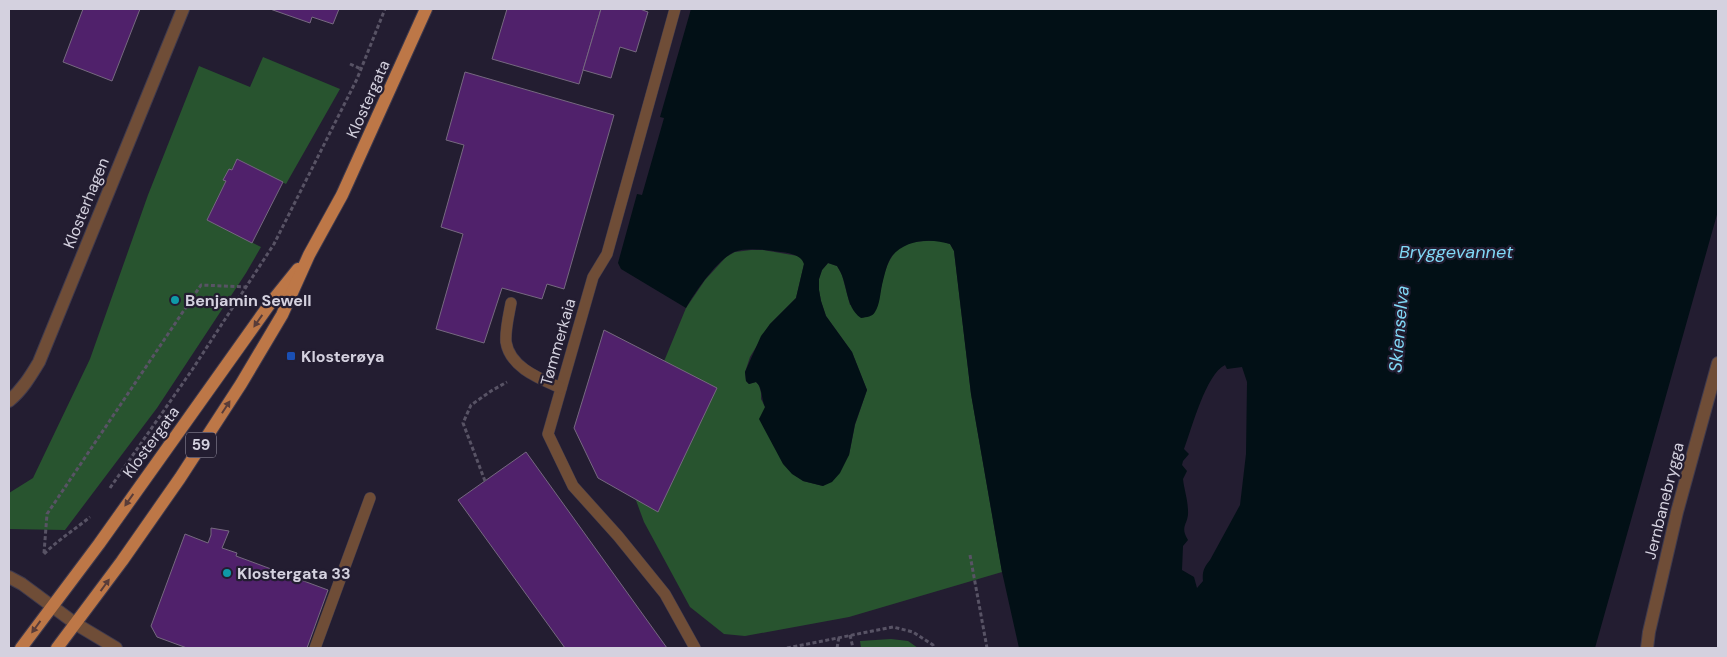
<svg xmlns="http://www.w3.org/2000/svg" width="1727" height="657" viewBox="0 0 1727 657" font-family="'DM Sans',sans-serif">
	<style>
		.green { fill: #28542f }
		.water { fill: #021016; fill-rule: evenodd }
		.building { fill: #50216b; stroke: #766980 }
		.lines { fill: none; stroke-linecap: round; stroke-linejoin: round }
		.lane-casing { stroke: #3f3a4d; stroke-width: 12 }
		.street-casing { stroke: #3f3a4d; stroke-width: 14 }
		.primary-casing { stroke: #3f3a4d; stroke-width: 14 }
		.path { stroke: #585365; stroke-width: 3; stroke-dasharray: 4 2.5; stroke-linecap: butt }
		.lane { stroke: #6f4d37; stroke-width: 11 }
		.street { stroke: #6f4d37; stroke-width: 12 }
		.primary { stroke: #bd7747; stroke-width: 12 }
		.oneway { fill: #593c39 }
		.culture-dot { fill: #0f9aa8; stroke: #231d31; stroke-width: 2 }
		.transit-dot { fill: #1a4fb4; stroke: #231d31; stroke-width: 2 }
		.labels { text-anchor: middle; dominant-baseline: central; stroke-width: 4.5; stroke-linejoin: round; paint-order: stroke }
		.shield { fill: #231d31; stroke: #9f9bab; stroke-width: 1 }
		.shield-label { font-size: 15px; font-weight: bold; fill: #d4d1df }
		.street-label { font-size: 16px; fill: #d4d1df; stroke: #231d31 }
		.poi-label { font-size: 16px; font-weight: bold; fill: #d4d1df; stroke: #231d31; text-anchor: start }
		.water-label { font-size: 18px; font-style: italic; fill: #80d8f6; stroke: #231d31 }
	</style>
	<rect width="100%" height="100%" fill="#231d31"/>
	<g class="green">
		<path d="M 263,57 L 340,89 L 286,184 L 238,159 L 232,170 L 229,169 L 223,180 L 226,181 L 207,220 L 261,247 L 246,273 L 157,408 L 65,530 L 9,529 L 9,493 L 33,478 L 90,359 L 148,195 L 199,66 L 250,87 Z"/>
		<path d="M 938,240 L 950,244 L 954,251 L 971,394 L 1002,572 L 849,617 L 745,636 L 724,634 L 690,607 L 644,522 L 630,484 L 646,405 L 686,308 L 705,280 L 726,257 L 735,252 L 751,250 L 763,250 L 798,256 L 803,260 L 804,264 L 796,298 L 770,324 L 750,357 L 745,372 L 746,381 L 749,384 L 756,382 L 759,385 L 761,393 L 761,399 L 803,481 L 823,486 L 849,455 L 855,425 L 867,390 L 852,352 L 826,316 L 821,301 L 819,290 L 819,279 L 822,270 L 828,263 L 837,266 L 842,275 L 850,305 L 878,304 C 882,284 885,253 906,244 C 916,241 928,241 938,240 Z"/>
		<path d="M 891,639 L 908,641 L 918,648 L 861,648 L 860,641 Z"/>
	</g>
	<path class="water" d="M 691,9 L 1718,9 L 1718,211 L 1595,648 L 1019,648 L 1002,572 L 971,394 L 954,251 L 950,244 C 931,238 906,239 892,256 C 887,262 884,277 882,285 C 880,294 880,304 875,312 C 872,317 867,317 861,318 C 844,306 849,283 837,266 L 828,263 L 822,270 L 819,279 L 819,290 L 821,301 L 826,316 L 852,352 L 867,390 L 855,424 L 849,455 L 840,473 L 832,482 L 823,486 L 803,481 L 792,474 L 783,464 L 759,419 L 765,407 C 761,399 763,388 756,382 L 749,384 L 746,381 L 745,372 L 761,336 L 770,324 L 796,298 L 804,264 C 801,255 790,253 781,252 C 767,250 747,247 734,252 C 717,260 695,292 686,308 L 621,269 L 618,263 L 637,194 L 642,195 L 664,118 L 660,117 ZM 1225,365 L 1227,369 L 1242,367 L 1247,382 L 1246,454 L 1240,505 L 1210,560 C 1204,567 1202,572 1203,581 L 1197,588 L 1194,577 L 1182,570 L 1183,546 L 1188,540 C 1179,526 1189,524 1188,511 C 1188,500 1184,489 1183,479 L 1187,471 L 1182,465 L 1183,461 L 1189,454 L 1184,449 C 1192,428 1206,374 1225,365 Z"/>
	<g class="building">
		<path d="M 83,9 L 140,9 L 112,81 L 63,62 Z"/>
		<path d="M 270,9 L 339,9 L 333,24 L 312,17 L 310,23 Z"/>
		<path d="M 507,9 L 601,9 L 579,84 L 492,59 Z"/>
		<path d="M 601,9 L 640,9 L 648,12 L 636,52 L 620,47 L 611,78 L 583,70 Z"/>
		<path d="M 465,72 L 614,115 L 564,289 L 547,284 L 542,299 L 502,288 L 484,343 L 436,329 L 463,234 L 441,227 L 464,145 L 446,140 Z"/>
		<path d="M 237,159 L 283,182 L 252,243 L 207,220 L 226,181 L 223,180 L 229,169 L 232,170 Z"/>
		<path d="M 604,330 L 717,388 L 658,512 L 598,478 L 574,428 Z"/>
		<path d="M 526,452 L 667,648 L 565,648 L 458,500 Z"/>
		<path d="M 211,528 L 229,531 L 222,548 L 237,553 L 236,556 L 328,590 L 307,648 L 187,648 L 157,637 L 151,626 L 185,534 L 208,543 L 211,535 Z"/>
	</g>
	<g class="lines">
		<defs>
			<g id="lane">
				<path d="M 675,9 L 607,254 L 593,277 L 548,434 L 573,486 L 618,536 L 665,594 L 695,648"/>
				<path d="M 511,303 C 509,314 505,330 506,342 C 510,368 541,379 561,388"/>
				<path d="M 315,648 L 370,498"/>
			</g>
			<g id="street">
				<path d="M 9,401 C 22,390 30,377 39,362 L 183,9"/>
				<path d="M 9,577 L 22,584 L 76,624 L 116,648"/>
				<path d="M 1647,648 L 1649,632 L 1677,512 L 1718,363"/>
			</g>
			<g id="primary">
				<path d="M 21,648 L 99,544 L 269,305 L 298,269"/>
				<path d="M 57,648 L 122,561 L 180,478 L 241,384 L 282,315 L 309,255 L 342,195 L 426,9"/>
			</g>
		</defs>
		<use href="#lane" class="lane-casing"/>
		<use href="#street" class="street-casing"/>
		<use href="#primary" class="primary-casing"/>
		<g class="path">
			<path d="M 350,64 L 361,69"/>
			<path d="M 485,481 L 463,423 L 471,405 L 491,391 L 507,382"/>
			<path d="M 110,488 L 192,370 L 274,244 L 357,79 L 385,9"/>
			<path d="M 44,553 L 47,514 L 201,285 L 246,287"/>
			<path d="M 44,554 C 58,540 74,530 90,517"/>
			<path d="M 970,555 L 987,648"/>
			<path d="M 850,635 L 853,648"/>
			<path d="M 787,648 L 893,627 L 913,632 L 933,645 L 934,648"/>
			<path d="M 837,648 L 839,637"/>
		</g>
		<use href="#lane" class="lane"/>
		<use href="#street" class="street"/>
		<use href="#primary" class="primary"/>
	</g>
	<defs><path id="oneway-solid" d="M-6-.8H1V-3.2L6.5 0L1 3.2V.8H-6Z" transform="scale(1.25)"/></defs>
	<g class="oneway">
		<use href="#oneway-solid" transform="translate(258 321) rotate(125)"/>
		<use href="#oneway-solid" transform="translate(226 407) rotate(-57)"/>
		<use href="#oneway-solid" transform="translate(129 500) rotate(125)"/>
		<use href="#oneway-solid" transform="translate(105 585) rotate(-54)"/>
		<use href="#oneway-solid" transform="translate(36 627) rotate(126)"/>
	</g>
	<g class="culture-dot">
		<circle cx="175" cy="300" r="5"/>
		<circle cx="227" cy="573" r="5"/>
	</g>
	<rect class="transit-dot" x="286" y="351" width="10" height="10" rx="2.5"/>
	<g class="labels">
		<rect class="shield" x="186" y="432.5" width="30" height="25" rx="4"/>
		<g class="shield-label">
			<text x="201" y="445">59</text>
		</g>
		<g class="street-label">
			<text transform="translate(368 99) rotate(-66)">Klostergata</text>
			<text transform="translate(86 203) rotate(-68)">Klosterhagen</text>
			<text transform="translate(558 342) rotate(-74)">Tømmerkaia</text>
			<text transform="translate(151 442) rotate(-54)">Klostergata</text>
			<text transform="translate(1664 501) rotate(-76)">Jernbanebrygga</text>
		</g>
		<g class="poi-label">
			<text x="185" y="300">Benjamin Sewell</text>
			<text x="301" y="356">Klosterøya</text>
			<text x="237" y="573">Klostergata 33</text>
		</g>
		<g class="water-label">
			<text x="1456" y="252">Bryggevannet</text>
			<text transform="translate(1399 329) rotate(-85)">Skienselva</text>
		</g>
	</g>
	<rect width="1727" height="657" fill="none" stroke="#d4d1df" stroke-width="20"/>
</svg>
